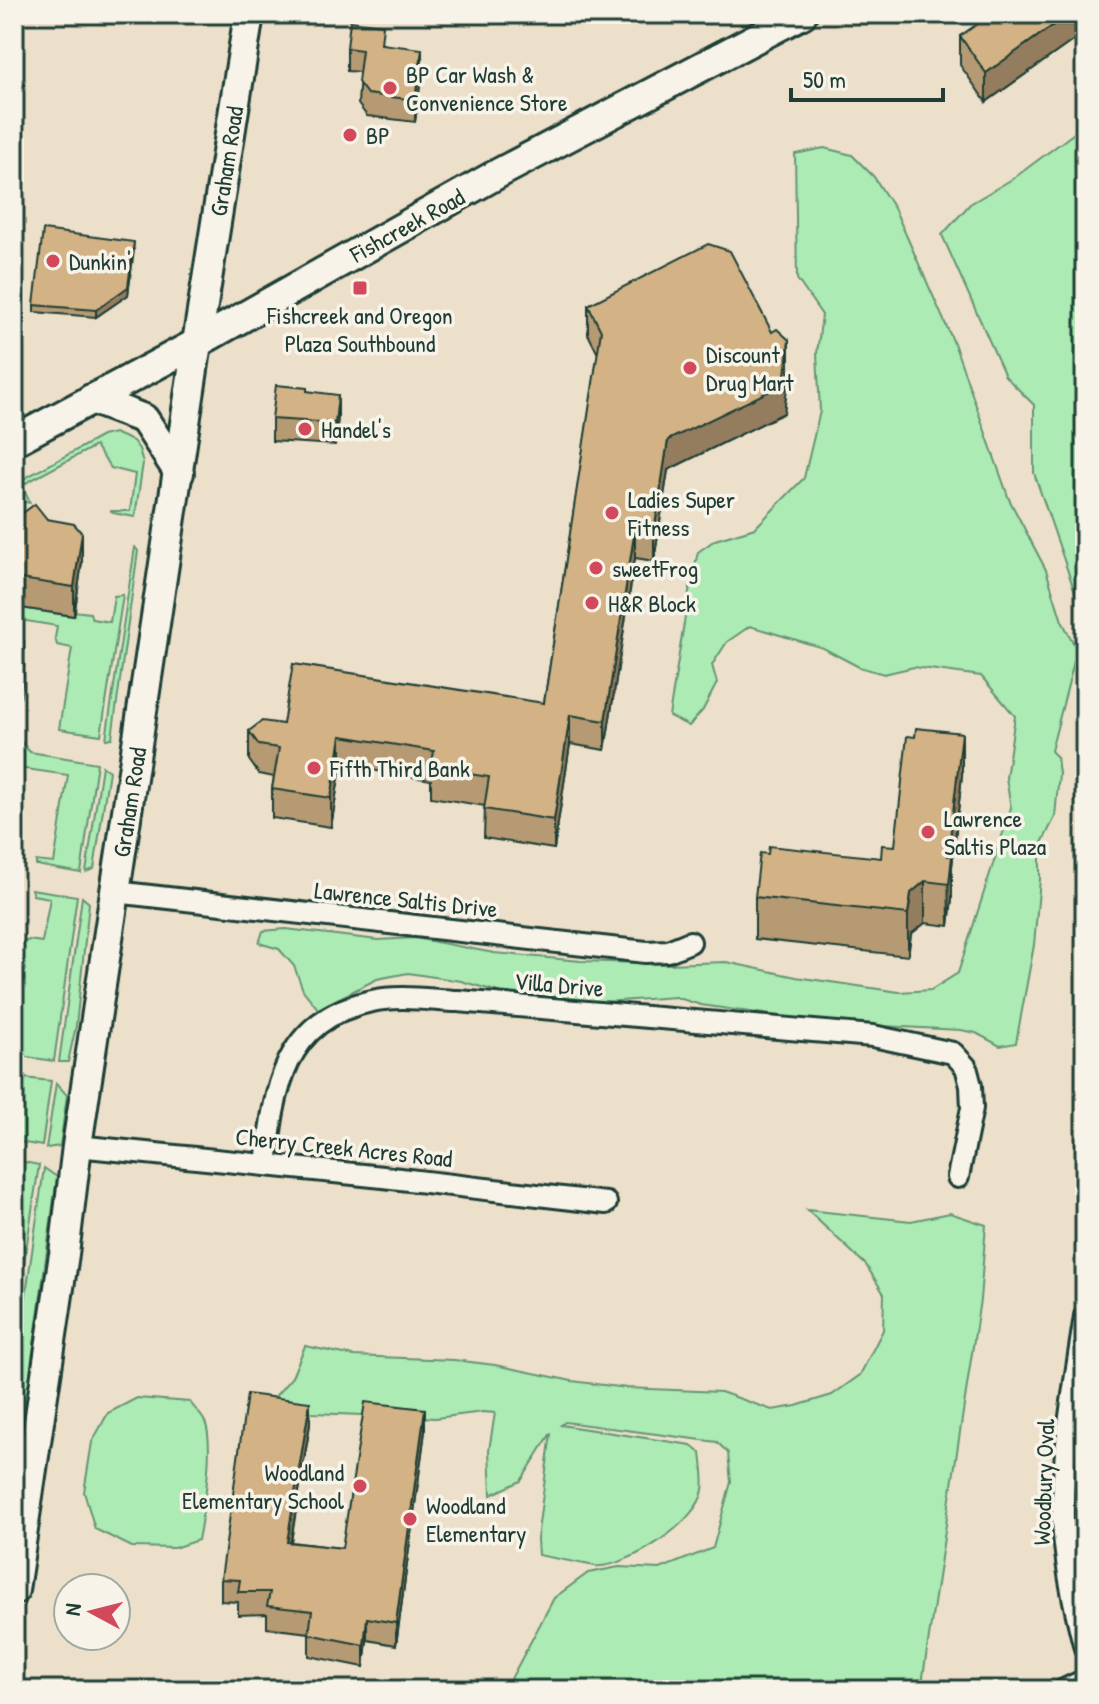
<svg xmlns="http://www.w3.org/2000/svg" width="1099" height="1704" viewBox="0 0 1099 1704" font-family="'Patrick Hand',sans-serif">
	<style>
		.green { fill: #acebb3; stroke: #669474; stroke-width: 2 }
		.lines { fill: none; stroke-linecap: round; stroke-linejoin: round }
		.street-casing { stroke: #1f3d34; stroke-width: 26 }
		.secondary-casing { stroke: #1f3d34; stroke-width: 34 }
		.street { stroke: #f7f3e8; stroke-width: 20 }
		.secondary { stroke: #f7f3e8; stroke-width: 28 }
		.wall { fill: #b59a73; stroke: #1f3d34; stroke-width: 2 }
		.shaded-wall { fill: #947d5e; stroke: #1f3d34; stroke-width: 2 }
		.building { fill: #d3b386; stroke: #1f3d34; stroke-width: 2 }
		.poi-dot { fill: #d1495b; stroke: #f7f3e8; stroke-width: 3 }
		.labels { text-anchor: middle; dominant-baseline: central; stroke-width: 7; stroke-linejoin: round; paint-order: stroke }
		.poi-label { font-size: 24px; fill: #1f3d34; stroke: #f7f3e8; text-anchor: start }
		.street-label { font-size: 24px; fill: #1f3d34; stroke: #f7f3e8 }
	</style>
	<rect width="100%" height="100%" fill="#ece0cb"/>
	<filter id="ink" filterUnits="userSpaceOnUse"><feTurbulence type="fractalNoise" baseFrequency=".0125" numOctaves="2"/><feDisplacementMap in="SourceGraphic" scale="16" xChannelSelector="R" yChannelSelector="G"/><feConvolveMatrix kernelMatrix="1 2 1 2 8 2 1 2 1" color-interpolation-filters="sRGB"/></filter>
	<g filter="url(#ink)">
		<g class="green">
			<path d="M 1085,125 L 1085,609 L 1075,592 L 1034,473 L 1034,405 L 1005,376 L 942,235 L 970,204 L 1014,178 Z"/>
			<path d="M 824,148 L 852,155 L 874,177 L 895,210 L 954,343 L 1009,499 L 1046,570 L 1062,621 L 1077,650 L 1051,751 L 1057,757 L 1059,774 L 1055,817 L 1040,847 L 1040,879 L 1034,945 L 1016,1043 L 1000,1046 L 976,1033 L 961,1030 L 882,1026 L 785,1017 L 701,1005 L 675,997 L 562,1005 L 512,996 L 461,981 L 408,973 L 377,979 L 318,1009 L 303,990 L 294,966 L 279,949 L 259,943 L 263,931 L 286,929 L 378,940 L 415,938 L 494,953 L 581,961 L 666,964 L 726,962 L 796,977 L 899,992 L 931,990 L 958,973 L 1011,808 L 1006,778 L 1015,716 L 981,676 L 914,667 L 884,674 L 859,667 L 823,648 L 750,626 L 727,642 L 712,665 L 717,683 L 703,710 L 689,726 L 669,716 L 690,586 L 698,552 L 715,540 L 755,528 L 804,478 L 820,411 L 817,353 L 822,315 L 797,279 L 795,154 Z"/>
			<path d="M 114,433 L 133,441 L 139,449 L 143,463 L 135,517 L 113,513 L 111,511 L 130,511 L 135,474 L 111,468 L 95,446 L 22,485 L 30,503 L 14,500 L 14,484 L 102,436 Z"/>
			<path d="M 135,547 L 138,551 L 112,738 L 106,739 Z"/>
			<path d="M 123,595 L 101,735 L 59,729 L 72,648 L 57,645 L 55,638 L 57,626 L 14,619 L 14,607 L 73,616 L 74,611 L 90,613 L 92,619 L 110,622 L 114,596 Z"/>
			<path d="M 14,705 L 18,708 L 15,728 L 18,729 L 21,742 L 30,752 L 97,763 L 81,873 L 36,865 L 36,861 L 54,863 L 68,775 L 26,769 L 14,770 Z"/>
			<path d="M 102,766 L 109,771 L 94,869 L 86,872 Z"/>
			<path d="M 31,889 L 77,896 L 54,1061 L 14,1055 L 14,946 L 29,940 L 42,942 L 50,898 L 33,895 Z"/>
			<path d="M 82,897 L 89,903 L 76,1026 L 68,1062 L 59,1062 Z"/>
			<path d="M 14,1077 L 51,1081 L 42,1146 L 14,1141 Z"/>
			<path d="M 56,1083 L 67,1095 L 60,1146 L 46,1148 Z"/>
			<path d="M 14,1160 L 39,1165 L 15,1322 L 22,1322 L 44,1168 L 57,1177 L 14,1492 Z"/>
			<path d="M 807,1210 L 911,1221 L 950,1213 L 986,1225 L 980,1300 L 921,1690 L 505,1690 L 554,1598 L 588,1573 L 619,1567 L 660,1569 L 713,1548 L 731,1482 L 728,1453 L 717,1442 L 565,1422 L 561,1425 L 691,1445 L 701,1453 C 702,1464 705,1479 703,1490 C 698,1522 626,1569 595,1566 L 538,1555 L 537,1539 L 551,1433 L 521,1481 L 491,1495 L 489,1450 L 495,1413 L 483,1412 L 436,1418 L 313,1413 L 272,1400 L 292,1377 L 305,1346 L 354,1356 L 454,1360 L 495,1365 L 572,1381 L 627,1388 L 721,1392 L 772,1410 L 796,1406 L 832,1395 L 860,1375 L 883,1330 L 884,1294 L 866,1265 Z"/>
			<path d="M 137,1398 L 190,1402 C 194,1408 202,1415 205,1422 C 215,1444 203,1515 198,1540 L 174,1548 L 132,1547 L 95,1529 L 84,1492 L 92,1442 L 108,1413 Z"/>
		</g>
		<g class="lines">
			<defs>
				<g id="street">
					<path d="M 115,892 L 646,952 L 668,951 L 690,942"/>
					<path d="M 77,1146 L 383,1177 L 606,1203"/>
					<path d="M 266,1165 C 274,1090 283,1019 372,1001 C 399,995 430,1000 458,1001 L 873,1036 L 953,1053 L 966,1067 L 971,1086 L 972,1108 L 958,1177"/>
					<path d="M 1085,1316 C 1075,1383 1062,1452 1063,1520 C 1065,1563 1074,1606 1085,1648"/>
					<path d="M 1064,1690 L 1085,1680"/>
				</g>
				<g id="secondary">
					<path d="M 91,399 L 144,419 L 179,473"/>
					<path d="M 14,441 L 197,343 L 499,173 L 802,14"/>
					<path d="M 14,1590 L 64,1254 L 77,1146 L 197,343 L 249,14"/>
				</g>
			</defs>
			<use href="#street" class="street-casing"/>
			<use href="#secondary" class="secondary-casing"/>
			<use href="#street" class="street"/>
			<use href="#secondary" class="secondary"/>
		</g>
		<g class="wall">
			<path d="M 1003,14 L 1085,14 L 1085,41 L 1082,42 L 1078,37 L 986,102 L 960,65 L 960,36 L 996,19 Z"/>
			<path d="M 383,44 L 422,71 L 415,122 L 367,116 L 358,104 L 360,72 L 347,71 L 347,48 Z"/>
			<path d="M 134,250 L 128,295 L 96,317 L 34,312 L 34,305 Z"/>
			<path d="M 588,305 L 789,369 L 784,413 L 668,470 L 654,561 L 635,558 L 605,750 L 570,744 L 554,849 L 484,838 L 485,806 L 431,797 L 431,780 L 341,765 L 331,827 L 272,818 L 272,789 L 274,777 L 259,774 L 249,760 L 249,731 L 283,724 L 544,703 L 598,354 L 588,334 Z"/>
			<path d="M 307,391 L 338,417 L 335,445 L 272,441 L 272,419 Z"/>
			<path d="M 14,515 L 47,519 L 82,562 L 74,616 L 14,607 Z"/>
			<path d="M 14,639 L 24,663 L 20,698 L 14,697 Z"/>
			<path d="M 962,775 L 952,867 L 952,898 L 949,926 L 925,923 L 911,934 L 908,956 L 755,939 L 755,897 L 881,858 L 895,846 Z"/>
			<path d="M 14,793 L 20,794 L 20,817 L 18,827 L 14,826 Z"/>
			<path d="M 310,1424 L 291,1542 L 342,1548 L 425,1431 L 396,1645 L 367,1640 L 364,1667 L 309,1656 L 309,1633 L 267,1628 L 267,1614 L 238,1615 L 238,1602 L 221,1601 L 221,1579 Z"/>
		</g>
		<g class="shaded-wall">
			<path d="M 1069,14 L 1078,14 L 1078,37 L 986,102 L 986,73 Z"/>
			<path d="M 1082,14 L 1085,14 L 1085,41 L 1082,42 Z"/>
			<path d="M 422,49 L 422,71 L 415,122 L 415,100 Z"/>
			<path d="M 134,242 L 128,295 L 96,317 L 96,310 Z"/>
			<path d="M 789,340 L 789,369 L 784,413 L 668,470 L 654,561 L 654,532 L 668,440 Z"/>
			<path d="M 338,395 L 338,417 L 335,445 L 335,423 Z"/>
			<path d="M 635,529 L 635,558 L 605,750 L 605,721 Z"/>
			<path d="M 82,533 L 82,562 L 74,616 L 74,587 Z"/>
			<path d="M 24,641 L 24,663 L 20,698 L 20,676 Z"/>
			<path d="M 570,715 L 570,744 L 554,849 L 554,820 Z"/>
			<path d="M 962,733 L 962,775 L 952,867 L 952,898 L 949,926 L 948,856 Z"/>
			<path d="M 341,736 L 341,765 L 331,827 L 331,798 Z"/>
			<path d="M 20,794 L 20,817 L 18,827 L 18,805 Z"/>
			<path d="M 925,881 L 925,923 L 911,934 L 908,956 L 908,914 L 911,893 Z"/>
			<path d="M 310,1402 L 310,1424 L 287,1564 L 287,1542 Z"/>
			<path d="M 425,1409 L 425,1431 L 396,1645 L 396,1623 Z"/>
			<path d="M 367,1618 L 367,1640 L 364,1667 L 364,1645 Z"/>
		</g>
		<g class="building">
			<path d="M 992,14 L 996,19 L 1003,14 L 1069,14 L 986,73 L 960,36 Z"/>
			<path d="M 350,21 L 383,25 L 381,44 L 422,49 L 415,100 L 367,94 L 358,82 L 362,50 L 347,48 Z"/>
			<path d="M 43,230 L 134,242 L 128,287 L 96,310 L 34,305 Z"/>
			<path d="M 708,244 L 730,251 L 772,332 L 777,329 L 789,340 L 784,384 L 668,440 L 654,532 L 635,529 L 605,721 L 570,715 L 554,820 L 484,809 L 489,777 L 431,768 L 434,751 L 341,736 L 331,798 L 272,789 L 279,748 L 259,745 L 249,731 L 262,721 L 283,724 L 293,664 L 544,703 L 601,331 L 588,305 Z"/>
			<path d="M 276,385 L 307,388 L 307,391 L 338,395 L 335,423 L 272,419 Z"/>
			<path d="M 35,504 L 47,519 L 74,524 L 82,533 L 74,587 L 14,578 L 14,515 L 19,516 Z"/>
			<path d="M 14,639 L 24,641 L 20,676 L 14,675 Z"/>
			<path d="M 916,728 L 962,733 L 948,856 L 952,856 L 949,884 L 925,881 L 911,893 L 908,914 L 755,897 L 760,853 L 768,854 L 769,846 L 881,858 L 882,845 L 895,846 L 907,736 L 915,737 Z"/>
			<path d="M 14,793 L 20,794 L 18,805 L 14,804 Z"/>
			<path d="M 247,1394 L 310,1402 L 287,1542 L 342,1548 L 365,1402 L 425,1409 L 396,1623 L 367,1618 L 364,1645 L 309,1634 L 312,1611 L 267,1606 L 270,1592 L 238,1592 L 240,1580 L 221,1579 Z"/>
		</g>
	</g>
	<g class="poi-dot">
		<circle cx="390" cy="88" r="8"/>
		<circle cx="350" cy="135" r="8"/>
		<circle cx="53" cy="261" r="8"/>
		<rect x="352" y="280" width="16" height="16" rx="4"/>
		<circle cx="690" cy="368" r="8"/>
		<circle cx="305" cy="429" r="8"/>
		<circle cx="612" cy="513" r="8"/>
		<circle cx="596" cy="568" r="8"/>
		<circle cx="592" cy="603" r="8"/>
		<circle cx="314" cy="768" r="8"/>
		<circle cx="928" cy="832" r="8"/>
		<circle cx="360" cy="1486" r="8"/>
		<circle cx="410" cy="1519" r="8"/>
	</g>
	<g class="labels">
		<g class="poi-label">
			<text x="406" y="74">BP Car Wash &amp;<tspan x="406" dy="28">Convenience Store</tspan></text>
			<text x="366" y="135">BP</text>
			<text x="69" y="261">Dunkin'</text>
			<text x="360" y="315" text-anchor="middle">Fishcreek and Oregon<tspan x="360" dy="28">Plaza Southbound</tspan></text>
			<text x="706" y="354">Discount<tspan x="706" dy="28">Drug Mart</tspan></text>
			<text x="321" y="429">Handel's</text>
			<text x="628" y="499">Ladies Super<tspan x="628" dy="28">Fitness</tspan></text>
			<text x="612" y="568">sweetFrog</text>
			<text x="608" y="603">H&amp;R Block</text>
			<text x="330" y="768">Fifth Third Bank</text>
			<text x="944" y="818">Lawrence<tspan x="944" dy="28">Saltis Plaza</tspan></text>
			<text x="344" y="1472" text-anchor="end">Woodland<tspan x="344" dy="28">Elementary School</tspan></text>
			<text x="426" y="1505">Woodland<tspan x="426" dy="28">Elementary</tspan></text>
		</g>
		<g class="street-label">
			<text transform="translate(226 161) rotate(-81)">Graham Road</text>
			<text transform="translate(407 225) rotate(-29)">Fishcreek Road</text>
			<text transform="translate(129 802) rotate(-81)">Graham Road</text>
			<text transform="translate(406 899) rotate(6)">Lawrence Saltis Drive</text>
			<text transform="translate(559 984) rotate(5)">Villa Drive</text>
			<text transform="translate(344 1147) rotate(6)">Cherry Creek Acres Road</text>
			<text transform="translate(1043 1482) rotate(-88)">Woodbury Oval</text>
		</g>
	</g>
	<rect width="1099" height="1704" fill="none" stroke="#f7f3e8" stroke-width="48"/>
	<rect x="24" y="24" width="1051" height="1656" fill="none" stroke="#1f3d34" stroke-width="3" filter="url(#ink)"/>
	<g transform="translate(92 1612) rotate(277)"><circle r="38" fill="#f7f3e8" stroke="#a1aaa0" stroke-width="2"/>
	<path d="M0-6L14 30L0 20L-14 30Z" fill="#d1495b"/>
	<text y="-12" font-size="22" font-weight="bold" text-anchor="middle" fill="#1f3d34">N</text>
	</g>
	<path d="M791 88v12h152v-12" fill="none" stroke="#1f3d34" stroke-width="4"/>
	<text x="803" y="88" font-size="24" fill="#1f3d34" stroke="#f7f3e8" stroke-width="6" paint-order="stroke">50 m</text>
</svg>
